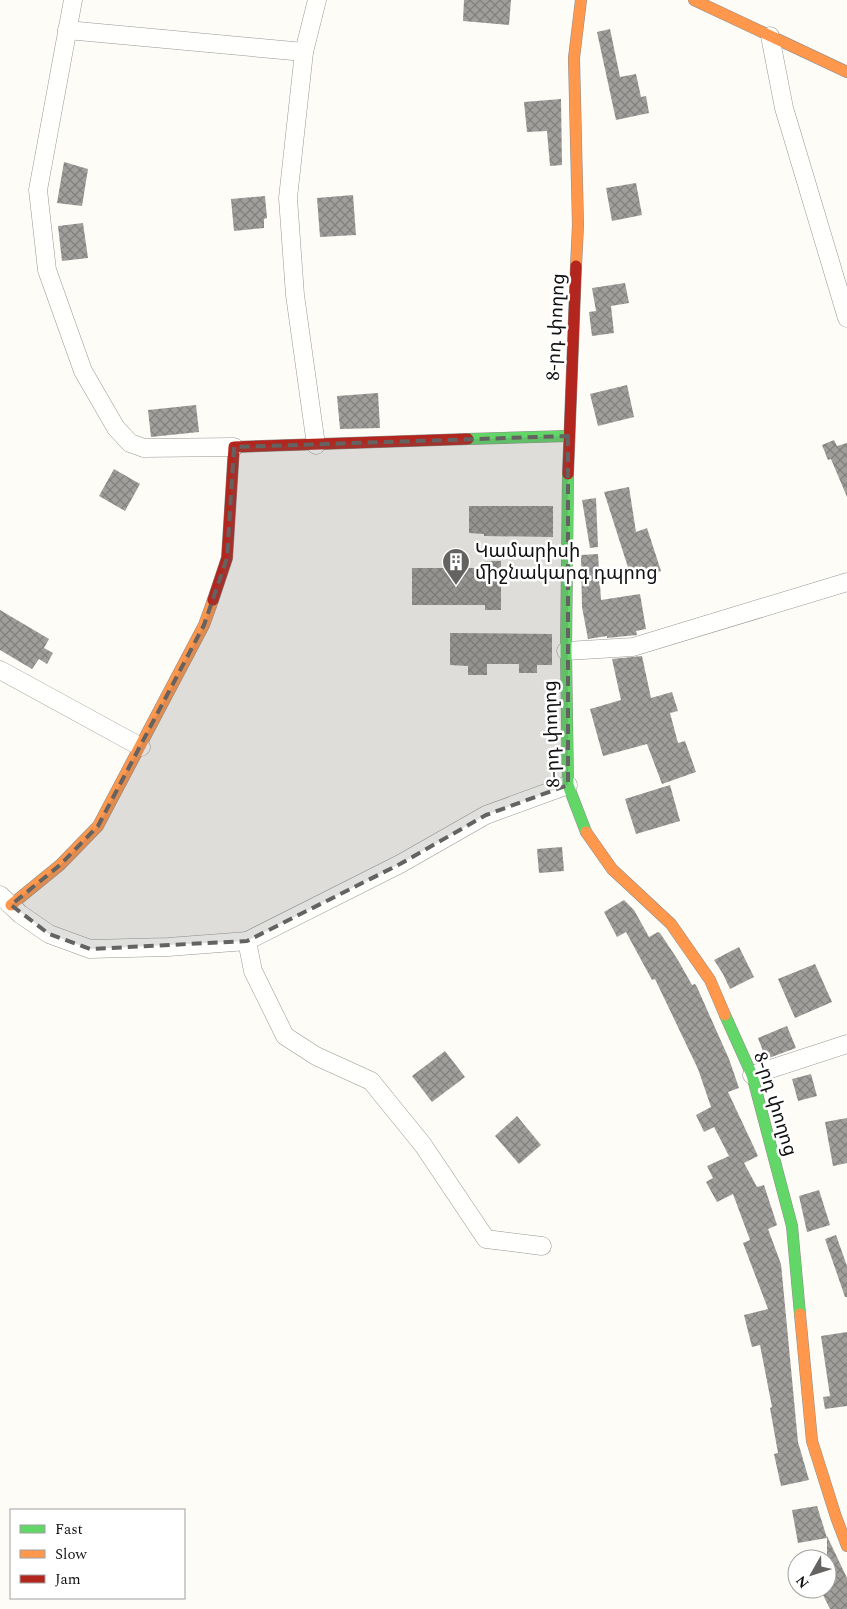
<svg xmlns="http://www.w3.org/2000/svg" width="847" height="1609" viewBox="0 0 847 1609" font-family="Spectral,'Noto Sans Armenian',serif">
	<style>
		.building { fill: url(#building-cross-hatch) }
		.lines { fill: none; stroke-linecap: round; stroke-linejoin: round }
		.street-casing { stroke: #979795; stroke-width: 19 }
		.fast-casing { stroke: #8e8d8b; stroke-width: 12 }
		.slow-casing { stroke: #8e8d8b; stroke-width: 12 }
		.jam-casing { stroke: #8e8d8b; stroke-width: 12 }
		.street { stroke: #fffffe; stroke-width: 18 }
		.fast { stroke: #63d668; stroke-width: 11 }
		.slow { stroke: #ff974d; stroke-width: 11 }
		.jam { stroke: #b3261e; stroke-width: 11 }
		.marked { fill: #646362; fill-opacity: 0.2; stroke: #646362; stroke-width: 4; stroke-dasharray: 10 6; stroke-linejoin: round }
		.labels { text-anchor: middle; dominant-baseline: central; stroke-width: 5; stroke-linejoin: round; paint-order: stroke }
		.street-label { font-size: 19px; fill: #111; stroke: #fff }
		.poi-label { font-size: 19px; fill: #111; stroke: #fff; text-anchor: start }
	</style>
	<defs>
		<pattern id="building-cross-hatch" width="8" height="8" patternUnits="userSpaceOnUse" patternTransform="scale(1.25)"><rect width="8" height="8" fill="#a19f9c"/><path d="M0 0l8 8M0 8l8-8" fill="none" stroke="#82807e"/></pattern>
	</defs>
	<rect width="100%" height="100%" fill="#fdfcf7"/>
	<g class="building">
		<path d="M 464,0 L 511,0 L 509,25 L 463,21 Z"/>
		<path d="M 610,29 L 620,77 L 636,74 L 641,97 L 646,96 L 649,113 L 616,120 L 597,32 Z"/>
		<path d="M 561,99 L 562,165 L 550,166 L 547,131 L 527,132 L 524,102 Z"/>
		<path d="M 64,162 L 88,169 L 82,206 L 57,203 Z"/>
		<path d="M 636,183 L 642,215 L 612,221 L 606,188 Z"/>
		<path d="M 353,195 L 356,235 L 320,237 L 317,198 Z"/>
		<path d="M 265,196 L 267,218 L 264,219 L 264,228 L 234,231 L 231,199 Z"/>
		<path d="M 83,223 L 88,258 L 62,261 L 58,226 Z"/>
		<path d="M 625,283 L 629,303 L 611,306 L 614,333 L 592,336 L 589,312 L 596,311 L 592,288 Z"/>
		<path d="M 627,385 L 634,417 L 598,426 L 590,394 Z"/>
		<path d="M 378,393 L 380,428 L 340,429 L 337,396 Z"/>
		<path d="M 196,405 L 199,432 L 151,437 L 148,410 Z"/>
		<path d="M 834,440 L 837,446 L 847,443 L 847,497 L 831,459 L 828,460 L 822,445 Z"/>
		<path d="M 114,469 L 140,484 L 125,511 L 99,496 Z"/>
		<path d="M 629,487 L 636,532 L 647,528 L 661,571 L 632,580 L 604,492 Z"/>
		<path d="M 596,498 L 598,547 L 590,548 L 582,500 Z"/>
		<path d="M 469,506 L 553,506 L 553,537 L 484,536 L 484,534 L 469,533 Z"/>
		<path d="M 598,554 L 601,600 L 640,594 L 646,629 L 636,631 L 637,635 L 607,638 L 607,636 L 588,639 L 582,607 L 581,555 Z"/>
		<path d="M 484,561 L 501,561 L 501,610 L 485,610 L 485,605 L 412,605 L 412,568 L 484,568 Z"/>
		<path d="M 0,610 L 49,639 L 44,648 L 53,653 L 47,664 L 39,659 L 32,669 L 0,650 Z"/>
		<path d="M 450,633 L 552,634 L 552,665 L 537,665 L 537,673 L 519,673 L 519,664 L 487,664 L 487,675 L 468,675 L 468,666 L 450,665 Z"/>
		<path d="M 642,656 L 651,698 L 672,692 L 678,711 L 670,713 L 678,743 L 685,741 L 696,772 L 662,784 L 647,744 L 603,756 L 590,709 L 621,700 L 612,659 Z"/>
		<path d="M 670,785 L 680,821 L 636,834 L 625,799 Z"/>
		<path d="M 562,847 L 564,871 L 539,873 L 537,849 Z"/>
		<path d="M 624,900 L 634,910 L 649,937 L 658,932 L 660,933 L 678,960 L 692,985 L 695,984 L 697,987 L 729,1059 L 739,1088 L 728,1092 L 758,1156 L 744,1163 L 757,1187 L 764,1185 L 777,1225 L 768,1229 L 781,1264 L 798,1442 L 809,1480 L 781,1486 L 774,1454 L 778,1453 L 770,1408 L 772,1407 L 760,1345 L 752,1347 L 744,1315 L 768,1309 L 743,1243 L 750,1240 L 733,1194 L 717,1202 L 706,1182 L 713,1178 L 707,1166 L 729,1156 L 714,1127 L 704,1132 L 696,1115 L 711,1107 L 698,1069 L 655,979 L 652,980 L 626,932 L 617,937 L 604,912 Z"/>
		<path d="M 739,947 L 754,977 L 730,989 L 723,974 L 714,960 Z"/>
		<path d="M 815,964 L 832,1002 L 795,1018 L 778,979 Z"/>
		<path d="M 787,1026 L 796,1048 L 766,1059 L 758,1038 Z"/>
		<path d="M 445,1051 L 465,1077 L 432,1102 L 412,1076 Z"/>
		<path d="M 811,1074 L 817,1096 L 798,1101 L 792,1079 Z"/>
		<path d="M 517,1116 L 541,1145 L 519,1164 L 495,1136 Z"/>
		<path d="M 847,1118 L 847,1163 L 833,1166 L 825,1122 Z"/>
		<path d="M 819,1190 L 830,1225 L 807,1232 L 799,1196 Z"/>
		<path d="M 836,1235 L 847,1266 L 847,1297 L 845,1297 L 825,1239 Z"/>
		<path d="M 847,1332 L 847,1406 L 825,1409 L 823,1397 L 830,1396 L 821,1336 Z"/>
		<path d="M 817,1506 L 827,1538 L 798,1543 L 792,1510 Z"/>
		<path d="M 827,1536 L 847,1578 L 847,1609 L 830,1609 L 820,1589 L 827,1589 Z"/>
	</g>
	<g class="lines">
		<defs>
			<g id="street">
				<path d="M 73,0 L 38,190 L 47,270 L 83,371 L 116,428 L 130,443 L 144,448 L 234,447"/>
				<path d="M 67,30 L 304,52"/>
				<path d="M 770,36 L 784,108 L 847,318"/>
				<path d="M 316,445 L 295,295 L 288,198 L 304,52 L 317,0"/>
				<path d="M 566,651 L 633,647 L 847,582"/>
				<path d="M 0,670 L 141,747"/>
				<path d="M 0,895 L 20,914 L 49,934 L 90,949 L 168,947 L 247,941"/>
				<path d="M 752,1075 L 847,1044"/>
				<path d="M 542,1246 L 486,1239 L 423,1145 L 371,1081 L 316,1056 L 285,1036 L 253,971 L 247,941 L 400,864 L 486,815 L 568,785"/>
			</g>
			<g id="fast">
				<path d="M 468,439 L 568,436"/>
				<path d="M 568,474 L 566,651 L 568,785 L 586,832"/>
				<path d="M 725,1015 L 752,1075 L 792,1226 L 800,1314"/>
			</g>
			<g id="slow">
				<path d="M 694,0 L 847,72"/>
				<path d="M 576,266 L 578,225 L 574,58 L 581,0"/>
				<path d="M 586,832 L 612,869 L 671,924 L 710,980 L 725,1015"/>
				<path d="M 11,905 L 60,865 L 98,826 L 204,625 L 213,600"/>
				<path d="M 800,1314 L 812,1441 L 836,1517 L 847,1546"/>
			</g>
			<g id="jam">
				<path d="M 568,474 L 576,266"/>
				<path d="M 213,600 L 227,558 L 234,447 L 468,439"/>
			</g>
		</defs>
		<use href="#street" class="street-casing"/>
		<use href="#fast" class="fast-casing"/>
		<use href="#slow" class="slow-casing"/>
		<use href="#jam" class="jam-casing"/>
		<use href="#street" class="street"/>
		<use href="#fast" class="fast"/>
		<use href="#slow" class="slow"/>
		<use href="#jam" class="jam"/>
	</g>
	<path class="marked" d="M 568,436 L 568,785 L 486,815 L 400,864 L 247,941 L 90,949 L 49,934 L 11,905 L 60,865 L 98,826 L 204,625 L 227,558 L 234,447 Z"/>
	<defs>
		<symbol id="building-pin" viewBox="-11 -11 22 30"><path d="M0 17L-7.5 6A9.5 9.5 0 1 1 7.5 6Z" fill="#646362" stroke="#fff"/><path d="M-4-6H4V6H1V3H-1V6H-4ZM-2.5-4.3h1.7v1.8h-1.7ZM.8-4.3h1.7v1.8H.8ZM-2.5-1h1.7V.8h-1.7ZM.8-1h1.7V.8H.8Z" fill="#fff"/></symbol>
	</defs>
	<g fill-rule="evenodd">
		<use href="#building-pin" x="440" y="546" width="32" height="43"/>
	</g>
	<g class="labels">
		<g class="street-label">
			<text transform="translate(556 327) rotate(-87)">8-րդ փողոց</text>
			<text transform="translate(552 734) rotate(-92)">8-րդ փողոց</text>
			<text transform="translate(775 1104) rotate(73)">8-րդ փողոց</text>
		</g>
		<g class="poi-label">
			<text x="475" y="551">Կամարիսի<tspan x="475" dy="22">միջնակարգ դպրոց</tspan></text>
		</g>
	</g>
	<rect x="10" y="1509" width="175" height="90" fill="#ffffff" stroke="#a0a0a0"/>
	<rect x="20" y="1525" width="25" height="8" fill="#63d668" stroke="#a0a0a0"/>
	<text x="55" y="1534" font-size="15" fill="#111111">Fast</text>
	<rect x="20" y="1550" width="25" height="8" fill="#ff974d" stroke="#a0a0a0"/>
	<text x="55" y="1559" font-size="15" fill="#111111">Slow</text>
	<rect x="20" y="1575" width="25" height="8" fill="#b3261e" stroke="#a0a0a0"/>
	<text x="55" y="1584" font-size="15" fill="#111111">Jam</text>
	<g transform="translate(812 1574) rotate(231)"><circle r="24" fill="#ffffff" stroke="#a0a0a0"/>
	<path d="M0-4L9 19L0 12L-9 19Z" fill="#646362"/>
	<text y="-8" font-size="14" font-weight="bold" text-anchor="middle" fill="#111111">N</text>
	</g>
</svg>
